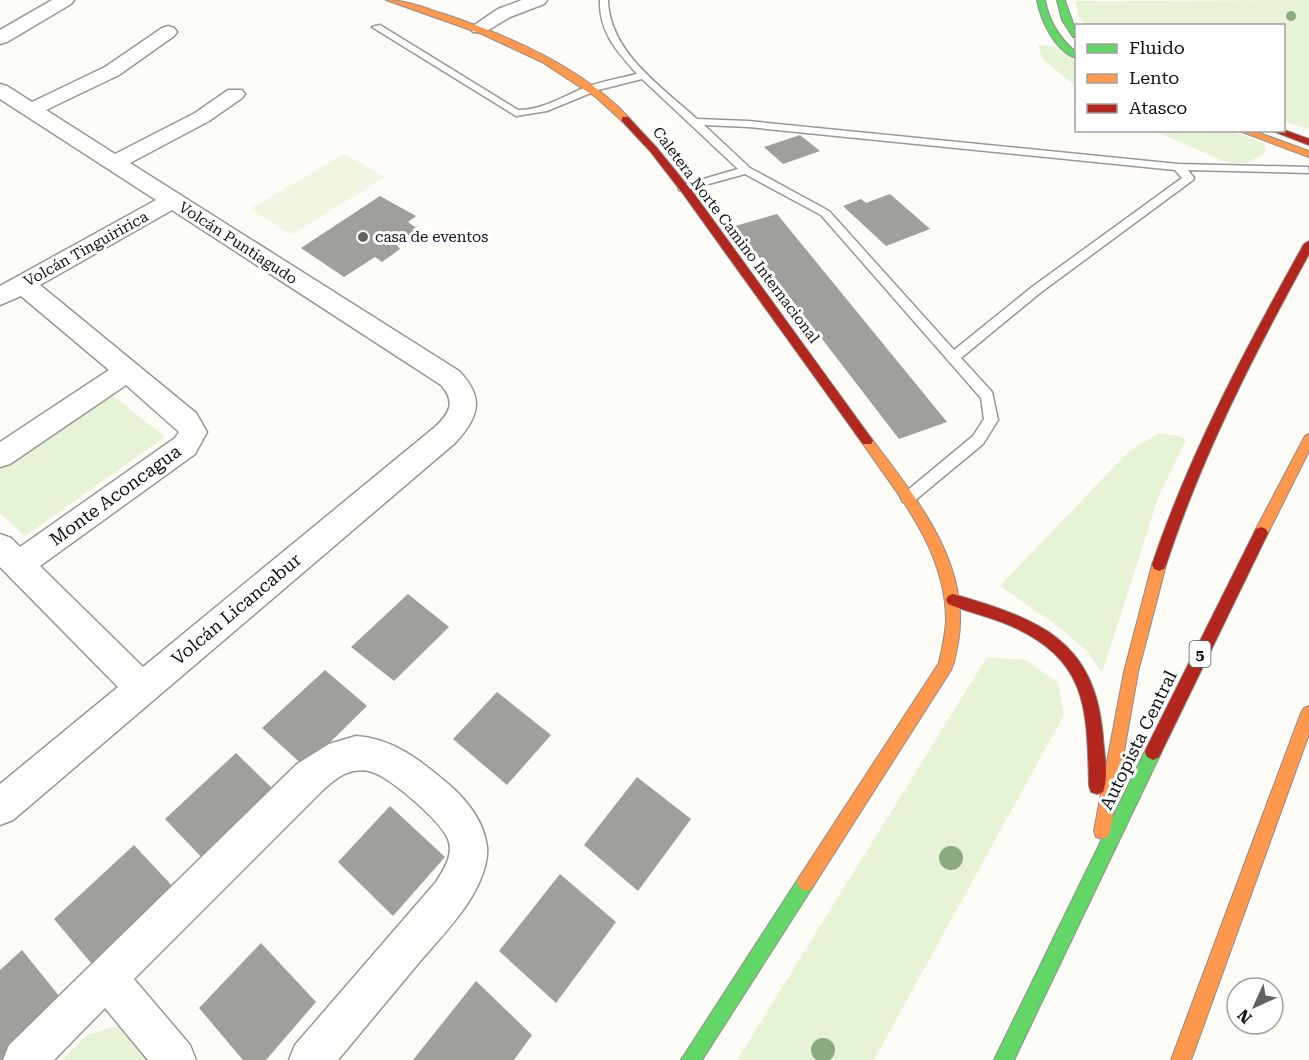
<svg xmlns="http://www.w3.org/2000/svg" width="1309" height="1060" viewBox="0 0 1309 1060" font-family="'Roboto Serif',serif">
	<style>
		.green { fill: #e7f3d7 }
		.pitch { fill: #f0f6e1 }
		.building { fill: #a19f9c }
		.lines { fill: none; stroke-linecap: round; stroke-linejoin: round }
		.lane-casing { stroke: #979795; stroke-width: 3 }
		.street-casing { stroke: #979795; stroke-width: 3 }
		.fast-casing { stroke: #8e8d8b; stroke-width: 2 }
		.slow-casing { stroke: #8e8d8b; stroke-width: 2 }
		.jam-casing { stroke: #8e8d8b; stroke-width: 2 }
		.lane { fill: #fffffe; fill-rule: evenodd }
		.street { fill: #fffffe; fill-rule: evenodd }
		.fast { fill: #63d668; fill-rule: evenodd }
		.slow { fill: #ff974d; fill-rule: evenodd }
		.jam { fill: #b3261e; fill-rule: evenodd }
		.tree { fill: #8cac80 }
		.poi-dot { fill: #646362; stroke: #fff; stroke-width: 2 }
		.labels { text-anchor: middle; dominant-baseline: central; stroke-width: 6; stroke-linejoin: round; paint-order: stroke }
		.far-street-label { font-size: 15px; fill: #111; stroke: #fff }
		.far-poi-label { font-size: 15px; fill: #111; stroke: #fff; text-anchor: start }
		.shield { fill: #fff; stroke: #585858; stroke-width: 1.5 }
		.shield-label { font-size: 16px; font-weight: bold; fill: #111 }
		.street-label { font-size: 18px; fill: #111; stroke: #fff }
	</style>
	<rect width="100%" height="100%" fill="#fdfcf7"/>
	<g class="green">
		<path d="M 1309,0 L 1309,129 L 1284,121 L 1284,26 L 1084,25 L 1078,15 L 1076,1 Z"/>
		<path d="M 1038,45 L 1054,46 L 1076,61 L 1076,87 L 1042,58 Z"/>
		<path d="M 1154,131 L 1231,131 L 1264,143 L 1266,152 L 1247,163 L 1231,164 Z"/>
		<path d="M 112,395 L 165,437 L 25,536 L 0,513 L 0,469 Z"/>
		<path d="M 1159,433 L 1179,436 L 1186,440 L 1158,498 L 1102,673 L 1087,651 L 1060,628 L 1000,586 L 1128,452 Z"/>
		<path d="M 987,657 L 1026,660 L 1058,683 L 1064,715 L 874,1060 L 737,1060 Z"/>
		<path d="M 120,1025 L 149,1060 L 62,1060 L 87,1035 Z"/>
	</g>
	<path class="pitch" d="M 344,154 L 385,177 L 291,235 L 250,209 Z"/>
	<g class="building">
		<path d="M 800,135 L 820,151 L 783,164 L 764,147 Z"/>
		<path d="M 890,194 L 930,229 L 886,246 L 843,206 L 861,199 L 866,203 Z"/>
		<path d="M 380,196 L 416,216 L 408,222 L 419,230 L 396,244 L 400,249 L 382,262 L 375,257 L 344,277 L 301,248 Z"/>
		<path d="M 777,214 L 947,422 L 899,439 L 735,226 Z"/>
		<path d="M 408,594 L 449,627 L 394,681 L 351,647 Z"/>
		<path d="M 325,670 L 367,706 L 305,767 L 262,728 Z"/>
		<path d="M 497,692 L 551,735 L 507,785 L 453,739 Z"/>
		<path d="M 236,753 L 277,793 L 207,863 L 165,819 Z"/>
		<path d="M 637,777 L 691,819 L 638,891 L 584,845 Z"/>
		<path d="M 390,806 L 445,857 L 393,916 L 338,862 Z"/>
		<path d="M 134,845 L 176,890 L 96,969 L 54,919 Z"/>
		<path d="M 560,874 L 616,922 L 556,1003 L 499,951 Z"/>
		<path d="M 261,943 L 316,1002 L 266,1060 L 243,1060 L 199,1008 Z"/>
		<path d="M 22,950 L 64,1002 L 5,1060 L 0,1060 L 0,970 Z"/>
		<path d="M 476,981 L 532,1035 L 514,1060 L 413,1060 Z"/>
	</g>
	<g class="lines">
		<defs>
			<path id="lane" d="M 600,0 L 608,0 C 609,52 662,87 697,119 L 748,121 L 1178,164 L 1308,167 L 1309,173 L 1188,170 L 1194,178 L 1193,180 L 1040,293 L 961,358 L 992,392 L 998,420 L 983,444 L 913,502 L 903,502 L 901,498 L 903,494 L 973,436 L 984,419 L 981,398 L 821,215 L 745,174 L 687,190 L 679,190 L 679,186 L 738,169 L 642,79 L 598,90 L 547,111 L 516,116 L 372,27 L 380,25 L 518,110 C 543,110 564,96 586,87 C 603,81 620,78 637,74 C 617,51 599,33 600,0 ZM 704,125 L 748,127 L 1175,170 L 1182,178 L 1032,287 L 954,350 L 829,211 L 750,168 Z"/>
			<g id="street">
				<path d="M 52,0 L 74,0 L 71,4 L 7,42 L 0,44 L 0,30 Z"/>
				<path d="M 522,0 L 547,0 L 544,4 L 510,17 L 485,32 L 473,32 L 470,28 L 498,9 Z"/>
				<path d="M 168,26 L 174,28 L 177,32 L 174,36 L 119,75 L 46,110 L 115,154 L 195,113 L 228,90 L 242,90 L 245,94 L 242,98 L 209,121 L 130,163 L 459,371 C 485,398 479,417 455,443 L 13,820 L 0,825 L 0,784 L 118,687 L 0,567 L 0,534 L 11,538 L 20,547 L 175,438 L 179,432 L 126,385 L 10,464 L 0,467 L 0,442 L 109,370 L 21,296 L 0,305 L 0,286 L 156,200 L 0,99 L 0,84 L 7,86 L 32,102 L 105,67 L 162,28 ZM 172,210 L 441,385 C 456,402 450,413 435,427 L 143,667 L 40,566 L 195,454 L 207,432 L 196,413 L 40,285 Z"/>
				<path d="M 356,736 C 392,738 420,760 447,783 C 466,799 484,821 487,847 C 489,867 475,894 463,910 C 451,927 436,943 422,959 C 394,993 366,1026 338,1060 L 289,1060 L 295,1045 L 436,882 C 444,869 454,855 448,839 C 441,821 391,778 372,772 C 367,770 360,770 354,771 C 342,773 332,782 323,790 L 134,979 L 190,1045 L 196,1060 L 148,1060 L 105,1008 L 54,1060 L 3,1060 L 9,1045 L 297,764 L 329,744 Z"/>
			</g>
			<g id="fast">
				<path d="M 1037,0 L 1045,0 C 1049,22 1059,38 1076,52 L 1076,58 C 1055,51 1041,21 1037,0 Z"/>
				<path d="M 1057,0 L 1065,0 C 1068,12 1076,26 1076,37 L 1073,37 L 1062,20 Z"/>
				<path d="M 1153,744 L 1159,747 L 1161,752 L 1159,757 L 1014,1060 L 994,1060 L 1147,747 Z"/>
				<path d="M 806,873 L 812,876 L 815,882 L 812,888 L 702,1060 L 681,1060 L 800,876 Z"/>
			</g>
			<g id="slow">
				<path d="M 386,0 C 406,0 425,8 444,14 C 507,35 584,68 630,119 L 622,121 L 597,98 L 542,62 L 482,34 Z"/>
				<path d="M 1237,130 L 1251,130 L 1309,151 L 1309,157 Z"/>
				<path d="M 1309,434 L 1309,451 L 1266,537 L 1256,537 L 1254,533 L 1256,529 L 1305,436 Z"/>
				<path d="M 867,436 L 871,438 C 915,497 972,564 958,643 C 956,652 955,662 951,670 L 812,888 L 806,891 L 800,888 L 797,882 L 800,876 L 939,663 C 942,649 945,636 946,622 C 947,553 900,497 863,444 L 861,441 L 863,438 Z"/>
				<path d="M 1159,559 L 1164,561 L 1166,565 L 1138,672 L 1110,831 L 1108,837 L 1102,839 L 1096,837 L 1094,831 L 1124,672 L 1152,565 L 1154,561 Z"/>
				<path d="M 1309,706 L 1309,734 L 1191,1060 L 1171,1060 L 1301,713 L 1304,708 Z"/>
			</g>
			<g id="jam">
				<path d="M 622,117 L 628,117 L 656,147 L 692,191 L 871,438 L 873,441 L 871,444 L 863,444 L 684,195 L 650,151 L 622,121 Z"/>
				<path d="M 1270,130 L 1284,130 L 1309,139 L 1309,145 Z"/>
				<path d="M 1309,241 L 1309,254 C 1254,354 1202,455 1166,565 L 1164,569 L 1159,571 L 1154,569 L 1152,565 C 1190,452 1246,348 1304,244 Z"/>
				<path d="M 1261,527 L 1266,529 L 1268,533 L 1159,757 L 1153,760 L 1147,757 L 1145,752 L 1147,747 L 1256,529 Z"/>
				<path d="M 953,594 C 1037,619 1095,638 1103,737 C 1104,753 1109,777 1103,792 L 1097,794 L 1091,792 L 1089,786 C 1087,709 1089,660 1009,625 C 990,617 968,612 948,604 L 946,600 L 948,596 Z"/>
			</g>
		</defs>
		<use href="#lane" class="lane-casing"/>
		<use href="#street" class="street-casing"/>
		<use href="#fast" class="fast-casing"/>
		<use href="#slow" class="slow-casing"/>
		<use href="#jam" class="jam-casing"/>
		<use href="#lane" class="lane"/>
		<use href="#street" class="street"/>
		<use href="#fast" class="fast"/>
		<use href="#slow" class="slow"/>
		<use href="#jam" class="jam"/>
	</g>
	<g class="tree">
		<circle cx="1291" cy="16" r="5"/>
		<circle cx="951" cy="858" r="12"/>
		<circle cx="823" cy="1050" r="12"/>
	</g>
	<circle class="poi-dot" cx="363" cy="237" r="6"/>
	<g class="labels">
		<g class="far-street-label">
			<text transform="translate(736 235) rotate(53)">Caletera Norte Camino Internacional</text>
			<text transform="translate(238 243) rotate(33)">Volcán Puntiagudo</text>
			<text transform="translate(86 249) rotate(-29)">Volcán Tinguiririca</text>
		</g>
		<g class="far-poi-label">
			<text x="375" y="237">casa de eventos</text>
		</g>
		<rect class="shield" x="1189.5" y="641" width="21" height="26" rx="4.5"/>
		<g class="shield-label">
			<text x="1200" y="654">5</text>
		</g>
		<g class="street-label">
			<text transform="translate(115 495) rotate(-36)">Monte Aconcagua</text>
			<text transform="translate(236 609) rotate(-40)">Volcán Licancabur</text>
			<text transform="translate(1138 740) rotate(-64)">Autopista Central</text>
		</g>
	</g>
	<rect x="1075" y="24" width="210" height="108" fill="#ffffff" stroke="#a0a0a0" stroke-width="1.5"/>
	<rect x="1087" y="44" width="30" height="9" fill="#63d668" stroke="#a0a0a0" stroke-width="1.5"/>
	<text x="1129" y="54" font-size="18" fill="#111111">Fluido</text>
	<rect x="1087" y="74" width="30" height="9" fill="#ff974d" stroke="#a0a0a0" stroke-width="1.5"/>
	<text x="1129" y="84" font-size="18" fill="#111111">Lento</text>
	<rect x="1087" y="104" width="30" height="9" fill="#b3261e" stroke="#a0a0a0" stroke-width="1.5"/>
	<text x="1129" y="114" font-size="18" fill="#111111">Atasco</text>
	<g transform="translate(1255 1006) rotate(225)"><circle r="28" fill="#ffffff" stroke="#a0a0a0" stroke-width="1.5"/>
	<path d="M0-4.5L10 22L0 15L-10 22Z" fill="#646362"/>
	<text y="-9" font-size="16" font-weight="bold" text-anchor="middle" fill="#111111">N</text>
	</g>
</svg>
